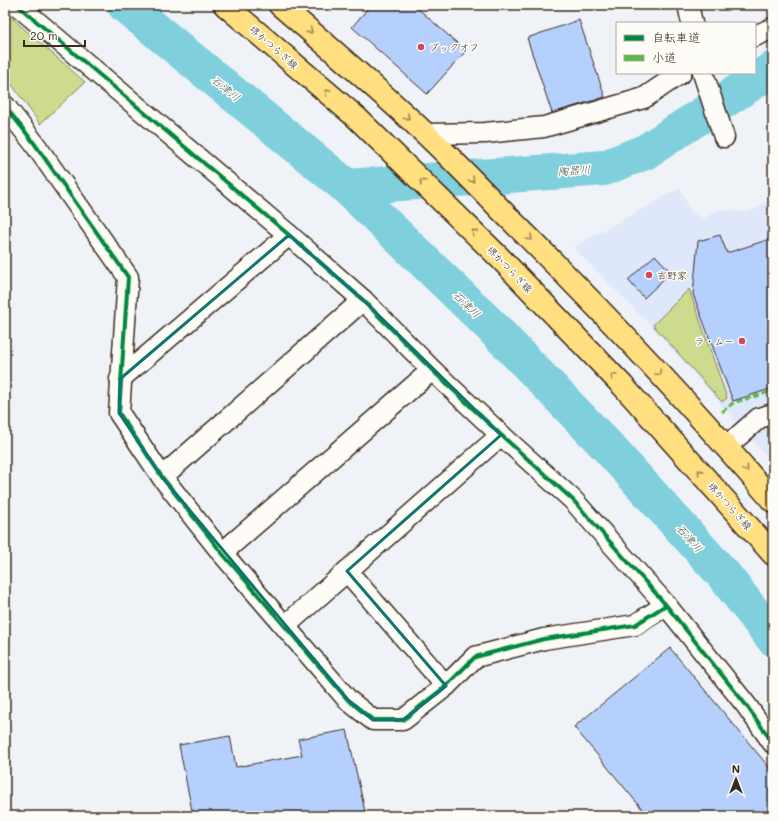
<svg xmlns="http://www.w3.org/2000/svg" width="778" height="821" viewBox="0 0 778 821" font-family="Mali,'Klee One',sans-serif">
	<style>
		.built { fill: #dee8fa }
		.green { fill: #cddb8e; stroke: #848256 }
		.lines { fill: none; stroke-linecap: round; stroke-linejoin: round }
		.river { stroke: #80cfdd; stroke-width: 36 }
		.building { fill: #b6d0fe; stroke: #3b2a1e }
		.minor-casing { stroke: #3b2a1e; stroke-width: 23 }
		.major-casing { stroke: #3b2a1e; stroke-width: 25 }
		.minor { stroke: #fdfcf7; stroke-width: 20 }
		.major { stroke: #ffdf80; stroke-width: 22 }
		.quiet { stroke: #58b947; stroke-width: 3; stroke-dasharray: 6 3; stroke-linecap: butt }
		.cycleway-casing { stroke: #fdfcf7; stroke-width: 6 }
		.cycleway { stroke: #00873e; stroke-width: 4 }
		.oneway { stroke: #9d844f }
		.marked { fill: none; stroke: #0f766e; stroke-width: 3; stroke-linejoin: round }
		.poi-dot { fill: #d1495b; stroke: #fdfcf7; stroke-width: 1.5 }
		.labels { text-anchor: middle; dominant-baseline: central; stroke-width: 3; stroke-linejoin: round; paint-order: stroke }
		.street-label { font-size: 10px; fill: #3b2a1e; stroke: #fdfcf7 }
		.poi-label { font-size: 10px; fill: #3b2a1e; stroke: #fdfcf7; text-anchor: start }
		.water-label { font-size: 11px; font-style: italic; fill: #505c57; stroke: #fdfcf7 }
	</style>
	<rect width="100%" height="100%" fill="#eff3f8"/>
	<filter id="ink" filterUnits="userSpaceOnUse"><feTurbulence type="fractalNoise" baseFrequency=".025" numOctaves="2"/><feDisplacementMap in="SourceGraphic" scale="8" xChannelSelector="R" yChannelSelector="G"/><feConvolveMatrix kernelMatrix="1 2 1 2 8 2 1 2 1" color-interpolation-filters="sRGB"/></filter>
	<g filter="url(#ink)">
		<path class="built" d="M 680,188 L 690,210 L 703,220 L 717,210 L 745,212 L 756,209 L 773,197 L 773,463 L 650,325 L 573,247 Z"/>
		<g class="green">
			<path d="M 5,12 L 85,82 L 40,124 L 5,75 Z"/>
			<path d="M 689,289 L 727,398 L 722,402 L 653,325 Z"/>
		</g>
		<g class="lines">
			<g class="river">
				<path d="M 125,5 L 347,187 L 490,325 L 606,445 L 723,574 L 773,638"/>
				<path d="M 347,187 L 604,168 L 645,152 L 773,69"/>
			</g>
		</g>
		<g class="building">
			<path d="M 371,5 L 414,5 L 466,51 L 427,94 L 352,27 Z"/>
			<path d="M 579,20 L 605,97 L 552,113 L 527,38 Z"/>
			<path d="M 720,235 L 727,253 L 773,238 L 773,388 L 733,401 L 693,294 L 698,241 Z"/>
			<path d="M 655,255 L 671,272 L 644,298 L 628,280 Z"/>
			<path d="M 670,648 L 773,772 L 773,808 L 763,816 L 648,816 L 574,727 Z"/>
			<path d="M 347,730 L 366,816 L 193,816 L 179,745 L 230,736 L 236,767 L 302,755 L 298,739 Z"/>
		</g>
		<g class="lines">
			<defs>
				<g id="minor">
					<path d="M 17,5 L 289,235 L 363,300 L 432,370 L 501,435 L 573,500 L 666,605 L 746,705 L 773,743"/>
					<path d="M 688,5 L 692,23"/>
					<path d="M 755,36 L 773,28"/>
					<path d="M 703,73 L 724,137"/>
					<path d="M 5,106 L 34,143 L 128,277 L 119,413 L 162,477 L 222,553 L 348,700 L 373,720 L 403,720 L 446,686 L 475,657 L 544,639 L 635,625 L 666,605"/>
					<path d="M 425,134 L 485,133 L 544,127 L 644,98 L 681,73"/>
					<path d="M 120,379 L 289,235"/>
					<path d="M 727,446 L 759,418 L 773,414"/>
					<path d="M 162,477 L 363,300"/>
					<path d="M 222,553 L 432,370"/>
					<path d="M 347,571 L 446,686"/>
					<path d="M 285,626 L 501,435"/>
				</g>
				<g id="major">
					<path d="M 225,5 L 357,118 L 500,258 L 623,386 L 773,554"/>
					<path d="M 280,5 C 332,50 386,95 435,143 C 458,165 480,188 502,211 C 596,304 687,400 773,501"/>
				</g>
			</defs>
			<use href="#minor" class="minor-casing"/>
			<use href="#major" class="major-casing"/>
			<use href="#minor" class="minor"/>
			<use href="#major" class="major"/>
			<path class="quiet" d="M 722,412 L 733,403 L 773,391"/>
			<defs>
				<g id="cycleway">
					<path d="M 17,5 L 289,235 L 363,300 L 432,370 L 501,435 L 573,500 L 666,605 L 746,705 L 773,743"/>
					<path d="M 5,106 L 34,143 L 128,277 L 119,413 L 162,477 L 222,553 L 348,700 L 373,720 L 403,720 L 446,686 L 475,657 L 544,639 L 635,625 L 666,605"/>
				</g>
			</defs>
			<use href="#cycleway" class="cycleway-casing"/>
			<use href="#cycleway" class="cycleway"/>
		</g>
		<defs><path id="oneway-chevron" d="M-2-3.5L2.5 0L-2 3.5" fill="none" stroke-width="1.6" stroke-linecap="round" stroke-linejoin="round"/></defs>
		<g class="oneway">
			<use href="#oneway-chevron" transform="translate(310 31) rotate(41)"/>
			<use href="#oneway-chevron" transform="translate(327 92) rotate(-139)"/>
			<use href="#oneway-chevron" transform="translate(407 117) rotate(42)"/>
			<use href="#oneway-chevron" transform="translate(472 180) rotate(45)"/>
			<use href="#oneway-chevron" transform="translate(422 182) rotate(-136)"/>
			<use href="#oneway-chevron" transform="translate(474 232) rotate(-135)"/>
			<use href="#oneway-chevron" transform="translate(530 238) rotate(44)"/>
			<use href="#oneway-chevron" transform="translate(659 373) rotate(47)"/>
			<use href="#oneway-chevron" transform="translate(613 376) rotate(-134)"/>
			<use href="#oneway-chevron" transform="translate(746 469) rotate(50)"/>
			<use href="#oneway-chevron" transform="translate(700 472) rotate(-132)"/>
		</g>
	</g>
	<path class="marked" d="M 289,235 L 363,300 L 501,435 L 347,571 L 446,686 L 403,720 L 373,720 L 348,700 L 162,477 L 119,413 L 120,379 Z"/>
	<g class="poi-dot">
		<circle cx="421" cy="47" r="4"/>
		<circle cx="649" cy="275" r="4"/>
		<circle cx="742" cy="341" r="4"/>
	</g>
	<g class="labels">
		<g class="street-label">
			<text transform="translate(274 47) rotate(41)">堺かつらぎ線</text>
			<text transform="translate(510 269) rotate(46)">堺かつらぎ線</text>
			<text transform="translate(730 506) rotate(48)">堺かつらぎ線</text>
		</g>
		<g class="poi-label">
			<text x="429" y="47">ブックオフ</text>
			<text x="657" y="275">吉野家</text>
			<text x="734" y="341" text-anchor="end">ラ・ムー</text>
		</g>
		<g class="water-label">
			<text transform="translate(226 88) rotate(39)">石津川</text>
			<text transform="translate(574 170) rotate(-4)">陶器川</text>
			<text transform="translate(467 304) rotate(44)">石津川</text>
			<text transform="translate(690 538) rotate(48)">石津川</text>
		</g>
	</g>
	<rect width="778" height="821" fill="none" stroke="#fdfcf7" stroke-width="20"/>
	<rect x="10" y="10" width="758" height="801" fill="none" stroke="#3b2a1e" stroke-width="1.5" filter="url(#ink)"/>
	<rect x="616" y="22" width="140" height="52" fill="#fdfcf7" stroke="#afa8a0"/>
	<rect x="624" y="35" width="20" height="6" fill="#00873e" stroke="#afa8a0"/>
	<text x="652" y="42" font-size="12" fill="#3b2a1e">自転車道</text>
	<rect x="624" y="55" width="20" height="6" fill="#58b947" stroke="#afa8a0"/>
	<text x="652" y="62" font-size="12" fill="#3b2a1e">小道</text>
	<g transform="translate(736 779)" stroke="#fdfcf7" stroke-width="3" paint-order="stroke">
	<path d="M0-3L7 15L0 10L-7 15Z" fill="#3b2a1e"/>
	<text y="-6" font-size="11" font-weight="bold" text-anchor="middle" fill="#3b2a1e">N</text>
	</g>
	<path d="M24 40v6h61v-6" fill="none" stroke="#3b2a1e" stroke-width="2"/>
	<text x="30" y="40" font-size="12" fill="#3b2a1e" stroke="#fdfcf7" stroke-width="3" paint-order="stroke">20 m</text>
</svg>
